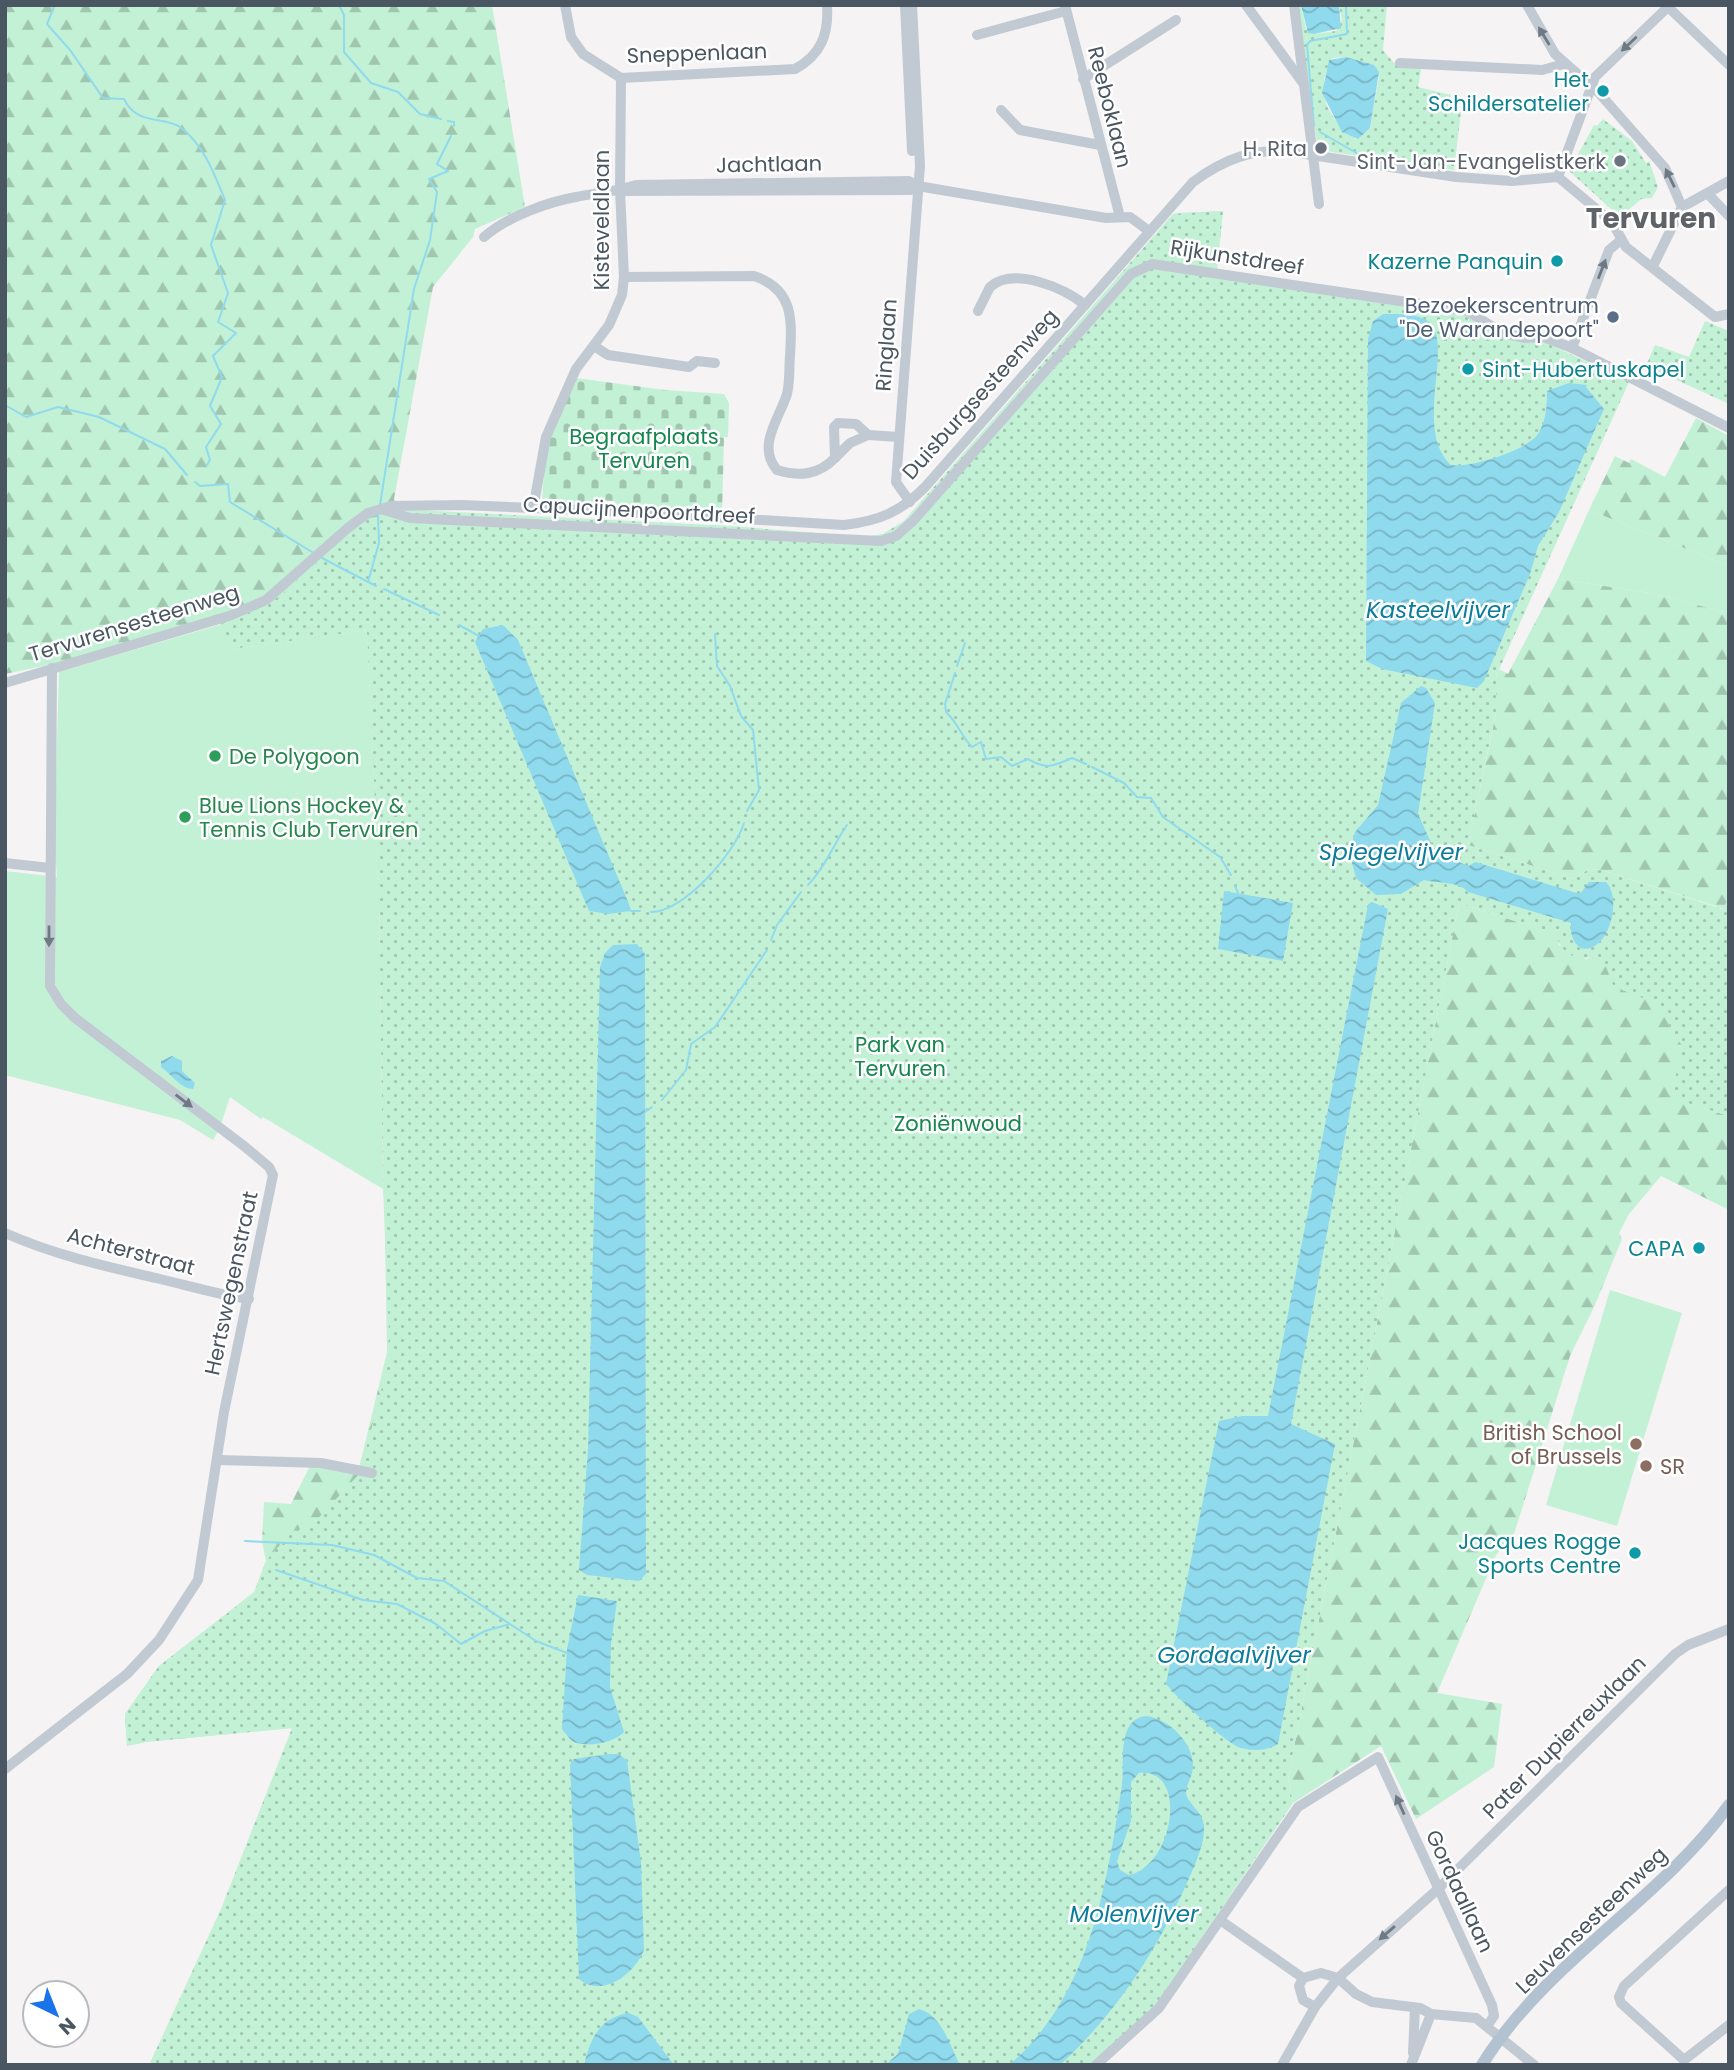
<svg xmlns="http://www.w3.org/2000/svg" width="1734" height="2070" viewBox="0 0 1734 2070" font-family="Poppins,sans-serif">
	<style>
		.grass { fill: #c3f1d5 }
		.forest { fill: url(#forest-firs) }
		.cemetery { fill: url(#cemetery-stones) }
		.park { fill: url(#park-dots); fill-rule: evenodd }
		.water { fill: url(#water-waves); fill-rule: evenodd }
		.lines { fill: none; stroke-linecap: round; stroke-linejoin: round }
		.stream { stroke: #90daee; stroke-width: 2 }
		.minor { stroke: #c1cad2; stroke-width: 10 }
		.major { stroke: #b3c2d1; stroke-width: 12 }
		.oneway { fill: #6e7983 }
		.culture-dot { fill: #0f9aa8; stroke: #fff; stroke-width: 2.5 }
		.worship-dot { fill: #6b7280; stroke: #fff; stroke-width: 2.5 }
		.service-dot { fill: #5c6f8a; stroke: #fff; stroke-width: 2.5 }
		.leisure-dot { fill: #2e9e5b; stroke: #fff; stroke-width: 2.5 }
		.education-dot { fill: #8d6e63; stroke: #fff; stroke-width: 2.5 }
		.labels { text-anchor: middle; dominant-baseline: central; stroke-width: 5; stroke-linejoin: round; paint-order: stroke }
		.street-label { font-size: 21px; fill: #4a5661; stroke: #fff }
		.culture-label { font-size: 21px; fill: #0d838f; stroke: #fff; text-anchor: end }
		.worship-label { font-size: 21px; fill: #5b616d; stroke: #fff; text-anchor: end }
		.service-label { font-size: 21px; fill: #4e5e75; stroke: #fff; text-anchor: end }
		.park-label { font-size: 21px; fill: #17864f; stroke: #fff }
		.leisure-label { font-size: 21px; fill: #27864d; stroke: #fff; text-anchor: start }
		.education-label { font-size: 21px; fill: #785e54; stroke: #fff; text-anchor: end }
		.water-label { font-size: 23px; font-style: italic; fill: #0c7c9b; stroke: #fff }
		.district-label { font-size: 28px; font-weight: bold; fill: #5f6368; stroke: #fff }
	</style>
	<defs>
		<pattern id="forest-firs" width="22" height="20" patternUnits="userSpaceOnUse" patternTransform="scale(1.75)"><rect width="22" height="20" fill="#c3f1d5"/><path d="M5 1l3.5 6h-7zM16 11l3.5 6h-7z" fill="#a0c6b0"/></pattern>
		<pattern id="cemetery-stones" width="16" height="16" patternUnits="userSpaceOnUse" patternTransform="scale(1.75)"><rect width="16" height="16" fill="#c3f1d5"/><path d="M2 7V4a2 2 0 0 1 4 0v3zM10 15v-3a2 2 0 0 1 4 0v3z" fill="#a0c6b0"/></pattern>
		<pattern id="park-dots" width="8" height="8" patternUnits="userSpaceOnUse" patternTransform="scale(1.75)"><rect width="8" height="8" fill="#c3f1d5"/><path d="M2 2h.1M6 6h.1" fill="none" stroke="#a0c6b0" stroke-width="1.8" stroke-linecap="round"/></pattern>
		<pattern id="water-waves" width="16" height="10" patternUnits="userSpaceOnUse" patternTransform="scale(1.75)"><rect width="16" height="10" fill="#90daee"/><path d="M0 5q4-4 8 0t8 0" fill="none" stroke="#78b4c4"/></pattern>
	</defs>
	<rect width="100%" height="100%" fill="#f5f3f3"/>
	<g class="grass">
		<path d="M 1589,510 L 1729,566 L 1729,613 L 1650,593 L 1558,579 Z"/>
		<path d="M 222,624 L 232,649 L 367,630 L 379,883 L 383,1189 L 263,1117 L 261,1119 L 230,1097 L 219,1130 L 213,1140 L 180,1120 L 5,1075 L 5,871 L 57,877 L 54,841 L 59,672 Z"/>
		<path d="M 1610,1290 L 1682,1313 L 1617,1526 L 1546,1505 Z"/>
	</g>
	<g class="forest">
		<path d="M 5,5 L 492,5 L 525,207 L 475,229 L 473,237 L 433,287 L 394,499 L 398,511 L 729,526 L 866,537 L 883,534 L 904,521 L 1176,213 L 1223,211 L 1216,278 L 1465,316 L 1494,334 L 1525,343 L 590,924 L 335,1724 L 145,1742 L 127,1746 L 125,1714 L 159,1666 L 254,1592 L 266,1561 L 262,1542 L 264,1502 L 291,1504 L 313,1460 L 359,1468 L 387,1352 L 379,883 L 367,630 L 232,649 L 218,616 L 53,664 L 5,674 Z"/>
		<path d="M 1696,418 L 1729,436 L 1729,566 L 1589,510 L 1615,456 L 1629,463 L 1631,459 L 1665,477 Z"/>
		<path d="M 1558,579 L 1650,593 L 1729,613 L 1729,896 L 1725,909 L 1601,870 L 1590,869 L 1572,879 L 1468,845 L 1496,713 L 1496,677 L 1499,669 L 1508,674 Z"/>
		<path d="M 1459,903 L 1556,934 L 1559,945 L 1586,959 L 1596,956 L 1703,1001 L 1672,1098 L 1729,1116 L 1729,1210 L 1661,1176 L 1629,1214 L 1619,1233 L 1622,1239 L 1595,1305 L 1570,1356 L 1514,1534 L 1496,1555 L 1437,1693 L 1502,1704 L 1494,1767 L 1416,1819 L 1381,1746 L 1293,1803 L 1288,1778 Z"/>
	</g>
	<path class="cemetery" d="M 576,378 L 665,390 L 724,394 L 729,403 L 728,437 L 724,437 L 722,513 L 618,507 L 614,501 L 596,500 L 593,506 L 542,503 L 545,450 Z"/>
	<g class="park">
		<path d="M 1296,5 L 1301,5 L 1306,29 L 1314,34 L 1336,31 L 1342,20 L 1339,5 L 1387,5 L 1383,50 L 1394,63 L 1422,65 L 1418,87 L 1451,95 L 1447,111 L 1461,112 L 1454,170 L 1318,150 ZM 1346,57 L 1371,65 L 1379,76 L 1370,128 L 1356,139 C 1327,119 1314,91 1332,58 Z"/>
		<path d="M 1603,119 L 1632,141 L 1646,163 L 1649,161 L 1658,187 L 1652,198 L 1641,199 L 1620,217 L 1569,171 L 1594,125 L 1597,126 Z"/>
		<path d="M 1223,211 L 1216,278 L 1465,316 L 1502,338 L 1525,343 L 1543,341 L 1629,382 L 1496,676 L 1496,712 L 1468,845 L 1572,879 L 1590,869 L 1601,870 L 1723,909 L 1729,896 L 1729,1116 L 1671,1098 L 1682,1046 L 1656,1003 L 1614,987 L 1606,967 L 1596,956 C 1576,962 1562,954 1555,934 L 1459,903 L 1288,1778 L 1293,1803 L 1156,2005 L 1092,2065 L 149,2065 L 221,1909 L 292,1728 L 145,1742 L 127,1746 L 125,1714 L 159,1666 L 254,1593 L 266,1561 L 291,1532 L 312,1525 L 360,1473 L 390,1356 L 383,1189 L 379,883 L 367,630 L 232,649 L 222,624 L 279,597 L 352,531 L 370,518 L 416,510 L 729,526 L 866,537 L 883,534 L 904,521 L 1173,214 Z"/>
		<path d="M 1705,321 L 1729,331 L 1729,404 L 1646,366 L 1655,345 L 1689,357 Z"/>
	</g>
	<g class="water">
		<path d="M 1301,5 L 1339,5 L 1341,28 L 1314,34 L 1308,33 Z"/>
		<path d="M 1346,57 L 1374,65 L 1379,72 L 1370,128 L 1358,139 L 1342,132 L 1322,93 L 1329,60 Z"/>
		<path d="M 1383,314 C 1397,314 1414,313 1426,320 C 1458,339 1411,428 1451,465 C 1470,468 1526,451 1538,434 C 1546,422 1547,405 1547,391 L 1569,383 L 1587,385 L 1586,387 L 1604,409 L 1559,512 L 1538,546 L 1530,574 L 1484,681 L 1477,688 L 1382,669 L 1366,661 L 1368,339 L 1373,321 Z"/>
		<path d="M 503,625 L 518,640 L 629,904 L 631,911 L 608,914 L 589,911 L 475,642 L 483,629 Z"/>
		<path d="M 1421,686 L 1426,688 L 1435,703 L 1418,814 L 1433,847 C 1446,854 1456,862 1469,866 L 1475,862 L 1580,894 L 1589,882 L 1606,882 C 1620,896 1612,935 1596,945 C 1579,957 1569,938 1571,923 L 1468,892 C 1458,881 1442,884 1424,880 L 1401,894 L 1376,895 L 1356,878 L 1349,852 L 1355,832 L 1378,805 L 1401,703 Z"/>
		<path d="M 1224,891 L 1293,903 L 1283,961 L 1218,949 Z"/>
		<path d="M 1372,902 L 1388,909 L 1291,1424 L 1335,1444 L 1278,1744 C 1267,1751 1254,1751 1241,1748 C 1228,1745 1176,1697 1166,1684 L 1219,1421 L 1242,1416 L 1268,1416 L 1368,905 Z"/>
		<path d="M 637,944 L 645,954 L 646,1574 L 639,1581 L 587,1575 L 579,1570 L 588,1449 L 600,967 L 605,953 L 613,945 Z"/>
		<path d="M 172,1056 L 182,1061 L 182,1071 L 195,1083 L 193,1089 C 181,1089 171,1074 161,1067 L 161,1061 Z"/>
		<path d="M 578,1595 L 617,1601 L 611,1644 L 610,1687 L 624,1732 C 616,1742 588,1748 574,1742 C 570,1740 565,1733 562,1729 L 567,1649 Z"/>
		<path d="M 1146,1716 C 1169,1719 1193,1742 1193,1766 C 1193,1776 1186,1784 1186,1794 C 1190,1806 1203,1812 1204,1826 C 1205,1847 1191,1873 1183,1892 C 1152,1958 1114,2015 1060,2065 L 1009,2065 C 1090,1996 1107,1884 1122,1784 C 1124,1768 1121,1752 1125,1737 C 1128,1725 1134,1717 1146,1716 ZM 1139,1773 C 1189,1767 1174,1866 1129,1875 L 1120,1870 L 1117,1861 L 1131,1821 L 1131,1782 Z"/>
		<path d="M 609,1754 L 618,1754 L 627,1760 L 641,1862 L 644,1950 C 635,1973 603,1999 579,1979 L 570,1764 L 574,1759 Z"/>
		<path d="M 919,2009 C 942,2015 950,2046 960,2065 L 885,2065 L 898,2054 L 909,2014 Z"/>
		<path d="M 629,2013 L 638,2017 L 674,2065 L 584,2065 C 590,2039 600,2017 629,2013 Z"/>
	</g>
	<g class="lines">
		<g class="stream">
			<path d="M 47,5 L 54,7 L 47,24 L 70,50 L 103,98 L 124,99 C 137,126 164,116 180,127 C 204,145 214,173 225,200 L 211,245 L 228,293 L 218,322 L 236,333 L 213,356 L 222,377 L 210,406 L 221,424 L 206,447 L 210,460 L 207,465"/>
			<path d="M 339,5 L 344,15 L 344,52 L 371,83 L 398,92 L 420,114 L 441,119"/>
			<path d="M 448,121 L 454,122 L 454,126"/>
			<path d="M 1314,126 L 1307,45 L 1310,41 L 1347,34 L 1346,5"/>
			<path d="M 1320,132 L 1360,155"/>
			<path d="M 5,405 L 26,417 L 58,407 L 99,417 L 165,449 L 187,475"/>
			<path d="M 195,482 L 200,486 L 228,484 L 230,502 L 312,552"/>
			<path d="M 380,505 L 414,289 L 430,240 L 437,192 L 429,179 L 448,171 L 437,164 L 451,136"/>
			<path d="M 322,558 L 376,586"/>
			<path d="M 368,582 L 379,543 L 378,516"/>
			<path d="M 384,589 L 439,615"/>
			<path d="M 459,625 L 479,636"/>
			<path d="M 715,634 L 717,666 L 730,686 L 741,716 L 753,730 L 759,790 L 747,811"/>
			<path d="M 957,666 L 965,643"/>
			<path d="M 955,673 L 945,704 L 946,712 C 958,723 961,736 972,747 L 981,742 L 986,759 L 1001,757 L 1012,766 L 1028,759 C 1046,770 1054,766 1072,758 L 1086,764"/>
			<path d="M 1092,767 L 1124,783 L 1137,797 L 1151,798 L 1163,817 L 1220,857 L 1231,875"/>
			<path d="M 808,885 C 825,868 833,845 847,825"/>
			<path d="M 1235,886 L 1238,893"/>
			<path d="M 631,911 L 640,911"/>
			<path d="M 651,912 C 684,912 735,853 744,823"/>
			<path d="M 771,940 L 777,925 L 801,892"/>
			<path d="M 662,1100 L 686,1070 L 691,1044 L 715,1027 L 767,950"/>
			<path d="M 645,1112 L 652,1107"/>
			<path d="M 245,1541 L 332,1545 L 374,1555 L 417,1578 L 444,1581 L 536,1641 L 567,1653"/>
			<path d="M 276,1570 L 363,1600 L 397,1604 L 436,1624 L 461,1644 L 485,1631 L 510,1624"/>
		</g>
		<g class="minor">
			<path d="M 565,5 L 571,37 L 583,54 L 621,78 L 795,69 C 821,55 829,34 827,5"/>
			<path d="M 905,5 L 912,151"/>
			<path d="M 1065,5 L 1120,217"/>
			<path d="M 1246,5 L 1303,83"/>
			<path d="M 1294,5 L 1319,204"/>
			<path d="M 1527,5 L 1555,54 L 1599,93 L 1665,168 L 1682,207"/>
			<path d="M 1668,7 L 1729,65"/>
			<path d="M 977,35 L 1066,11"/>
			<path d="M 1400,63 L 1542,70 L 1564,64"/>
			<path d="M 1083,79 L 1176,20"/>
			<path d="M 1001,110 L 1020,130 L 1100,145"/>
			<path d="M 1558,177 L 1612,222 L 1626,247 L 1715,317 L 1729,314"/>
			<path d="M 1558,177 L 1595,77 L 1670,5"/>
			<path d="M 622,191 L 910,190 L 918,186"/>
			<path d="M 1709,195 L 1729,216"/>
			<path d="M 1682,207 L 1729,181"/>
			<path d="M 484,237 C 507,217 547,202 576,197 C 596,193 616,192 636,185 L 909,181 L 918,186 L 1106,218 L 1130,217 L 1149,231"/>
			<path d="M 1653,266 L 1682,207"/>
			<path d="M 624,277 L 754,276 C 794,289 792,320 790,356 C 789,368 790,382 787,394 C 780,417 756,446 777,470 C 800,477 818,475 835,458 L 834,427 L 838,423 L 856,424 L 868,435 L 899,437"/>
			<path d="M 978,311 L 990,287 C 1014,266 1064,288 1085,305"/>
			<path d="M 594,346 L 608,355 L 689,367 L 697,361 L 715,363"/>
			<path d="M 1572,348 L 1609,250 L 1621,240"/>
			<path d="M 835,458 L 850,443 L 868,435"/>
			<path d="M 910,502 L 896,482 L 920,166 L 912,5"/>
			<path d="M 381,509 L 410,518 L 881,541 L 896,536 L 913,521 L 1131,274 L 1152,264 L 1467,311 L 1503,333 L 1525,338 L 1544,337 L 1572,348 L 1729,428"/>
			<path d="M 533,509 L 546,437 L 576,369 L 609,325 L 622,295 L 624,277 L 620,190 L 621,78"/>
			<path d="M 5,683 L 229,616 L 266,600 L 349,527 L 368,513 L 391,506 L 461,505 L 628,512 L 844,525 C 879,521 901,512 926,486 L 1193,182 C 1224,159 1253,148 1292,152 L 1456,177 L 1512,181 L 1558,177"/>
			<path d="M 5,863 L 50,868"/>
			<path d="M 5,1233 C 54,1255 108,1267 160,1279 C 190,1286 219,1295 249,1299"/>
			<path d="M 218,1460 L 321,1463 L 372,1473"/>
			<path d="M 5,1769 L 127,1674 L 159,1640 L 198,1580 L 224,1412 L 273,1175 L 269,1167 L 244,1146 L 75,1018 L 61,1004 L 50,986 L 52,668"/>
			<path d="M 1729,1890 L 1624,1986 L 1619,1997 L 1621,2003 L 1684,2060 L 1729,2025"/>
			<path d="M 1220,1920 L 1303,1978"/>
			<path d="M 1315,2007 L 1303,2000 L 1299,1986 L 1303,1978 L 1321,1973 L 1338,1978 L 1356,1994 L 1372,2002 L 1420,2008 L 1431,2014 L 1476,2018 L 1534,2065"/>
			<path d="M 1413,2053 L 1415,2008"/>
			<path d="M 1096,2065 L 1159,2008 L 1298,1807 L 1378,1757 L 1492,2005 L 1494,2016 L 1487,2026"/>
			<path d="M 1282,2065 L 1315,2007 L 1338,1978 L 1438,1889 L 1675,1654 L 1688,1645 L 1729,1629"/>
			<path d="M 1411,2065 L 1431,2014"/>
		</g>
		<path class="major" d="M 1482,2065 C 1545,1962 1659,1902 1729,1805"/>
	</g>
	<defs><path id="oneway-solid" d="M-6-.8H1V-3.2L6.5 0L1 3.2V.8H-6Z" transform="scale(1.75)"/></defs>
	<g class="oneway">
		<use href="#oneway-solid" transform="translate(1544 36) rotate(-121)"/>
		<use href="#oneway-solid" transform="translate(1629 44) rotate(137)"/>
		<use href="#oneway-solid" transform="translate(1670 178) rotate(-116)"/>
		<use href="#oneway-solid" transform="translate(1602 269) rotate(-69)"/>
		<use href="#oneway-solid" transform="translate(49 936) rotate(90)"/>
		<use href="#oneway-solid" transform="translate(184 1101) rotate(37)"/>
		<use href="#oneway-solid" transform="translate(1400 1805) rotate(-114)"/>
		<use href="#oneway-solid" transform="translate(1387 1933) rotate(139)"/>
	</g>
	<g class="culture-dot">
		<circle cx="1603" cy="91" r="7"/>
		<circle cx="1557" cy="261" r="7"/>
		<circle cx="1468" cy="369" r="7"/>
		<circle cx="1699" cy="1248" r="7"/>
		<circle cx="1635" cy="1553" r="7"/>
	</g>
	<g class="worship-dot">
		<circle cx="1321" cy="148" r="7"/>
		<circle cx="1620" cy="161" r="7"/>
	</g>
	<circle class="service-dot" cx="1613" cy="317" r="7"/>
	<g class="leisure-dot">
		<circle cx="215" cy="756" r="7"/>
		<circle cx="185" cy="817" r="7"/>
	</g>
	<g class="education-dot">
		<circle cx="1636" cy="1444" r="7"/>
		<circle cx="1646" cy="1466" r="7"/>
	</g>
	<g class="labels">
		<g class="street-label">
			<text transform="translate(697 53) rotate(-2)">Sneppenlaan</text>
			<text transform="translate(1110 107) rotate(76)">Reeboklaan</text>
			<text transform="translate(769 164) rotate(-1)">Jachtlaan</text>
			<text transform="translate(601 220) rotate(-90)">Kisteveldlaan</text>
			<text transform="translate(1237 257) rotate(9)">Rijkunstdreef</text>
			<text transform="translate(886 345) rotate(-86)">Ringlaan</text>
			<text transform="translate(980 394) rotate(-48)">Duisburgsesteenweg</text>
			<text transform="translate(639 510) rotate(3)">Capucijnenpoortdreef</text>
			<text transform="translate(134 623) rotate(-17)">Tervurensesteenweg</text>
			<text transform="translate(131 1251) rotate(15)">Achterstraat</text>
			<text transform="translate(231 1283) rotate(-78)">Hertswegenstraat</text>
			<text transform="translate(1564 1737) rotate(-45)">Pater Dupierreuxlaan</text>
			<text transform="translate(1460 1891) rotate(65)">Gordaallaan</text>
			<text transform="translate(1591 1920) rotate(-44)">Leuvensesteenweg</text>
		</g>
		<g class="culture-label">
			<text x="1589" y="79">Het<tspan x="1589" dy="24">Schildersatelier</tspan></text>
			<text x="1543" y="261">Kazerne Panquin</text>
			<text x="1482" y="369" text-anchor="start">Sint-Hubertuskapel</text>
			<text x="1685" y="1248">CAPA</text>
			<text x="1621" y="1541">Jacques Rogge<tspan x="1621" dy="24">Sports Centre</tspan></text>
		</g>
		<g class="worship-label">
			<text x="1307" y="148">H. Rita</text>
			<text x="1606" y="161">Sint-Jan-Evangelistkerk</text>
		</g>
		<g class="service-label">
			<text x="1599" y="305">Bezoekerscentrum<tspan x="1599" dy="24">"De Warandepoort"</tspan></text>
		</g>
		<g class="park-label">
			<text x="644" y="436">Begraafplaats<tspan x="644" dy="24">Tervuren</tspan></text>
			<text x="900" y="1044">Park van<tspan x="900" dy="24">Tervuren</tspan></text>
			<text x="958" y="1123">Zoniënwoud</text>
		</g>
		<g class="leisure-label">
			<text x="229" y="756">De Polygoon</text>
			<text x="199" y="805">Blue Lions Hockey &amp;<tspan x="199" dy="24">Tennis Club Tervuren</tspan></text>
		</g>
		<g class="education-label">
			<text x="1622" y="1432">British School<tspan x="1622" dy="24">of Brussels</tspan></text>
			<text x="1660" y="1466" text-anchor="start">SR</text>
		</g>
		<g class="water-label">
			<text x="1438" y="610">Kasteelvijver</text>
			<text x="1391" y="852">Spiegelvijver</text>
			<text x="1234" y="1655">Gordaalvijver</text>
			<text x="1134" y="1914">Molenvijver</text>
		</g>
		<g class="district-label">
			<text x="1651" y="218">Tervuren</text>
		</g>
	</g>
	<rect width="1734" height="2070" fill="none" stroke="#4a5661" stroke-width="14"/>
	<g transform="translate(56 2014) rotate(137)"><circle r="33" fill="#ffffff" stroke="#b7bbc0" stroke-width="2"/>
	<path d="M0-5L12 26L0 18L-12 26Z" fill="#1a73e8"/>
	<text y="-10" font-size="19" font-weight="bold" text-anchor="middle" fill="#4a5661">N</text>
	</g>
</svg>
